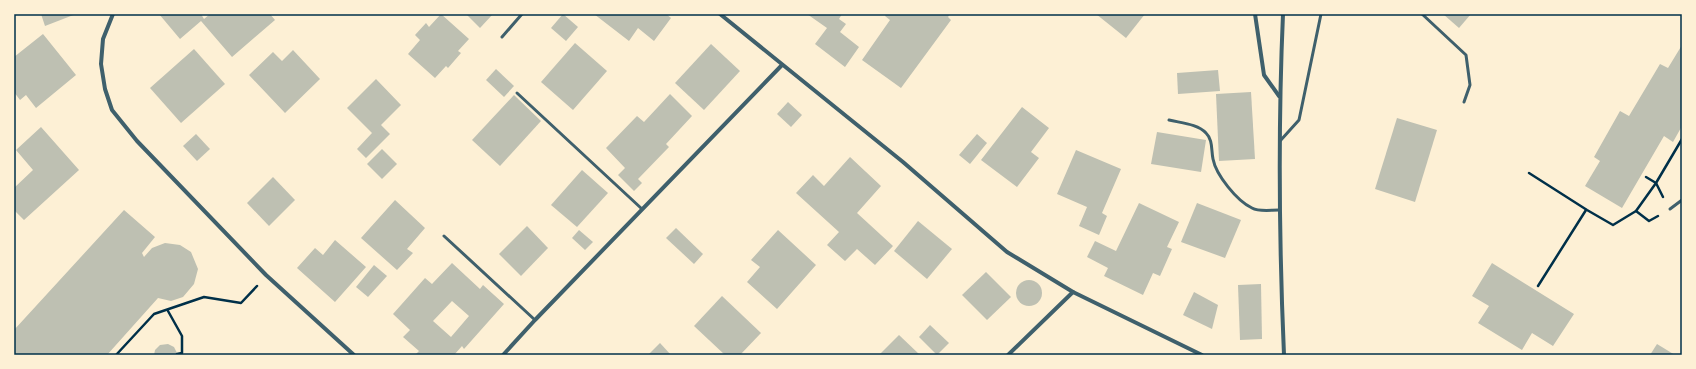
<svg xmlns="http://www.w3.org/2000/svg" width="1696" height="369" viewBox="0 0 1696 369" font-family="Barlow,sans-serif">
	<style>
		.building { fill: #bec0b2; fill-rule: evenodd }
		.lines { fill: none; stroke-linecap: round; stroke-linejoin: round }
		.path { stroke: #003049; stroke-width: 2.5 }
		.service { stroke: #3f606c; stroke-width: 3 }
		.minor { stroke: #3f606c; stroke-width: 4 }
		.neatline { fill: none; stroke: #003049; stroke-width: 1.5 }
	</style>
	<rect width="100%" height="100%" fill="#fdf0d5"/>
	<g class="building">
		<path d="M 41,14 L 76,14 L 45,26 Z"/>
		<path d="M 159,14 L 201,14 L 204,19 L 210,14 L 270,14 L 275,20 L 232,57 L 201,21 L 180,39 Z"/>
		<path d="M 441,14 L 469,39 L 458,51 L 461,53 L 448,68 L 446,66 L 435,78 L 408,54 L 420,40 L 415,35 L 426,23 L 429,27 Z"/>
		<path d="M 466,14 L 493,14 L 480,28 Z"/>
		<path d="M 563,14 L 578,27 L 566,41 L 551,28 Z"/>
		<path d="M 594,14 L 666,14 L 671,18 L 654,41 L 638,28 L 629,41 Z"/>
		<path d="M 807,14 L 842,14 L 839,19 L 846,24 L 840,32 L 859,47 L 845,67 L 815,44 L 827,28 Z"/>
		<path d="M 886,14 L 950,14 L 948,17 L 951,20 L 901,88 L 862,60 L 890,20 L 885,16 Z"/>
		<path d="M 1096,14 L 1145,14 L 1126,38 Z"/>
		<path d="M 1443,14 L 1471,14 L 1459,28 Z"/>
		<path d="M 43,34 L 76,75 L 36,108 L 26,95 L 20,100 L 14,92 L 14,57 Z"/>
		<path d="M 575,43 L 607,71 L 573,110 L 541,82 Z"/>
		<path d="M 711,44 L 740,71 L 704,110 L 675,83 Z"/>
		<path d="M 1682,45 L 1682,126 L 1673,142 L 1664,136 L 1622,208 L 1585,186 L 1600,161 L 1594,157 L 1620,111 L 1629,116 L 1660,64 L 1668,68 Z"/>
		<path d="M 194,49 L 225,84 L 181,123 L 150,88 Z"/>
		<path d="M 293,50 L 320,79 L 285,113 L 249,75 L 273,52 L 282,61 Z"/>
		<path d="M 496,69 L 514,86 L 504,97 L 486,80 Z"/>
		<path d="M 1218,70 L 1220,91 L 1178,94 L 1177,73 Z"/>
		<path d="M 376,79 L 401,105 L 381,125 L 390,134 L 366,158 L 357,149 L 372,133 L 347,108 Z"/>
		<path d="M 1251,92 L 1255,159 L 1219,161 L 1216,94 Z"/>
		<path d="M 670,94 L 692,116 L 666,144 L 669,147 L 638,179 L 642,183 L 634,191 L 618,175 L 625,168 L 606,148 L 637,116 L 644,122 Z"/>
		<path d="M 514,95 L 541,121 L 500,166 L 472,140 Z"/>
		<path d="M 788,102 L 802,115 L 791,127 L 777,114 Z"/>
		<path d="M 1022,107 L 1049,128 L 1031,152 L 1039,158 L 1017,187 L 981,160 Z"/>
		<path d="M 1397,118 L 1437,130 L 1415,202 L 1375,189 Z"/>
		<path d="M 41,127 L 79,170 L 24,220 L 14,210 L 14,188 L 33,170 L 16,150 Z"/>
		<path d="M 1157,132 L 1206,140 L 1201,172 L 1151,164 Z"/>
		<path d="M 196,134 L 210,149 L 197,161 L 183,146 Z"/>
		<path d="M 977,134 L 987,143 L 970,164 L 959,155 Z"/>
		<path d="M 382,149 L 397,164 L 382,179 L 367,164 Z"/>
		<path d="M 1076,150 L 1121,169 L 1102,213 L 1107,216 L 1099,235 L 1079,226 L 1087,207 L 1057,194 Z"/>
		<path d="M 850,157 L 881,186 L 857,213 L 893,246 L 875,265 L 857,249 L 845,261 L 827,245 L 839,232 L 796,193 L 813,175 L 824,186 Z"/>
		<path d="M 582,170 L 608,193 L 577,227 L 551,205 Z"/>
		<path d="M 273,177 L 295,200 L 269,226 L 247,203 Z"/>
		<path d="M 395,200 L 425,228 L 407,249 L 413,253 L 397,270 L 361,238 Z"/>
		<path d="M 1139,203 L 1179,222 L 1167,247 L 1172,249 L 1160,276 L 1153,273 L 1143,295 L 1104,276 L 1108,268 L 1087,257 L 1095,241 L 1116,251 Z"/>
		<path d="M 1197,203 L 1241,220 L 1225,258 L 1181,242 Z"/>
		<path d="M 124,210 L 155,237 L 142,253 L 144,257 L 152,248 L 165,243 L 180,245 L 191,252 L 198,269 L 194,284 L 183,297 L 171,301 L 158,298 L 107,355 L 14,355 L 14,330 Z"/>
		<path d="M 918,221 L 952,249 L 927,279 L 894,251 Z"/>
		<path d="M 527,226 L 548,248 L 521,276 L 499,254 Z"/>
		<path d="M 676,228 L 703,254 L 694,264 L 666,238 Z"/>
		<path d="M 579,230 L 593,242 L 585,250 L 572,238 Z"/>
		<path d="M 778,230 L 816,265 L 777,309 L 747,282 L 760,267 L 751,260 Z"/>
		<path d="M 335,240 L 366,267 L 335,302 L 297,268 L 315,248 L 323,255 Z"/>
		<path d="M 452,263 L 480,289 L 483,285 L 504,304 L 464,349 L 462,346 L 454,355 L 415,355 L 419,351 L 403,337 L 410,330 L 393,314 L 425,278 L 432,284 ZM 452,301 L 469,316 L 451,337 L 433,321 Z"/>
		<path d="M 1492,263 L 1574,314 L 1553,346 L 1532,333 L 1522,350 L 1478,323 L 1489,306 L 1472,296 Z"/>
		<path d="M 374,265 L 387,276 L 368,297 L 356,287 Z"/>
		<path d="M 986,272 L 1011,297 L 987,320 L 962,295 Z"/>
		<circle cx="1029" cy="293" r="13"/>
		<path d="M 1261,284 L 1262,339 L 1240,340 L 1238,285 Z"/>
		<path d="M 1194,292 L 1218,305 L 1212,329 L 1183,315 Z"/>
		<path d="M 722,296 L 761,333 L 740,355 L 725,355 L 694,326 Z"/>
		<path d="M 930,325 L 949,343 L 937,355 L 919,337 Z"/>
		<path d="M 899,335 L 920,355 L 879,355 Z"/>
		<path d="M 660,343 L 671,355 L 648,355 Z"/>
		<path d="M 168,344 L 174,347 L 178,355 L 154,355 L 155,350 L 160,345 Z"/>
		<path d="M 1657,344 L 1675,355 L 1650,355 Z"/>
	</g>
	<g class="lines">
		<g class="path">
			<path d="M 1529,173 L 1587,210 L 1613,225 L 1636,211 L 1656,183 L 1682,139"/>
			<path d="M 1646,177 L 1656,183 L 1663,197"/>
			<path d="M 1636,211 L 1649,221 L 1658,216"/>
			<path d="M 1538,286 L 1586,210"/>
			<path d="M 168,311 L 182,336 L 182,353 L 177,354"/>
			<path d="M 116,355 L 154,314 L 204,297 L 241,303 L 257,286"/>
		</g>
		<g class="service">
			<path d="M 1422,14 L 1466,55 L 1470,85 L 1464,102"/>
			<path d="M 502,37 L 522,14"/>
			<path d="M 517,93 L 642,209"/>
			<path d="M 1169,120 C 1181,123 1198,124 1206,133 C 1213,140 1211,149 1213,159 C 1216,175 1237,201 1252,208 C 1259,212 1270,210 1279,210"/>
			<path d="M 1280,141 L 1299,120 L 1321,14"/>
			<path d="M 1670,209 L 1682,200"/>
			<path d="M 444,236 L 535,320"/>
		</g>
		<g class="minor">
			<path d="M 113,14 L 103,39 L 101,64 L 105,89 L 112,110 L 137,141 L 266,275 L 354,355"/>
			<path d="M 720,14 L 903,162 L 1007,252 L 1073,292 L 1202,355"/>
			<path d="M 1255,14 L 1264,75 L 1279,96"/>
			<path d="M 1283,14 C 1278,128 1279,241 1284,355"/>
			<path d="M 503,355 L 535,320 L 782,65"/>
			<path d="M 1008,355 L 1073,292"/>
		</g>
	</g>
	<rect width="1696" height="369" fill="none" stroke="#fdf0d5" stroke-width="30"/>
	<rect x="15" y="15" width="1666" height="339" class="neatline"/>
</svg>
